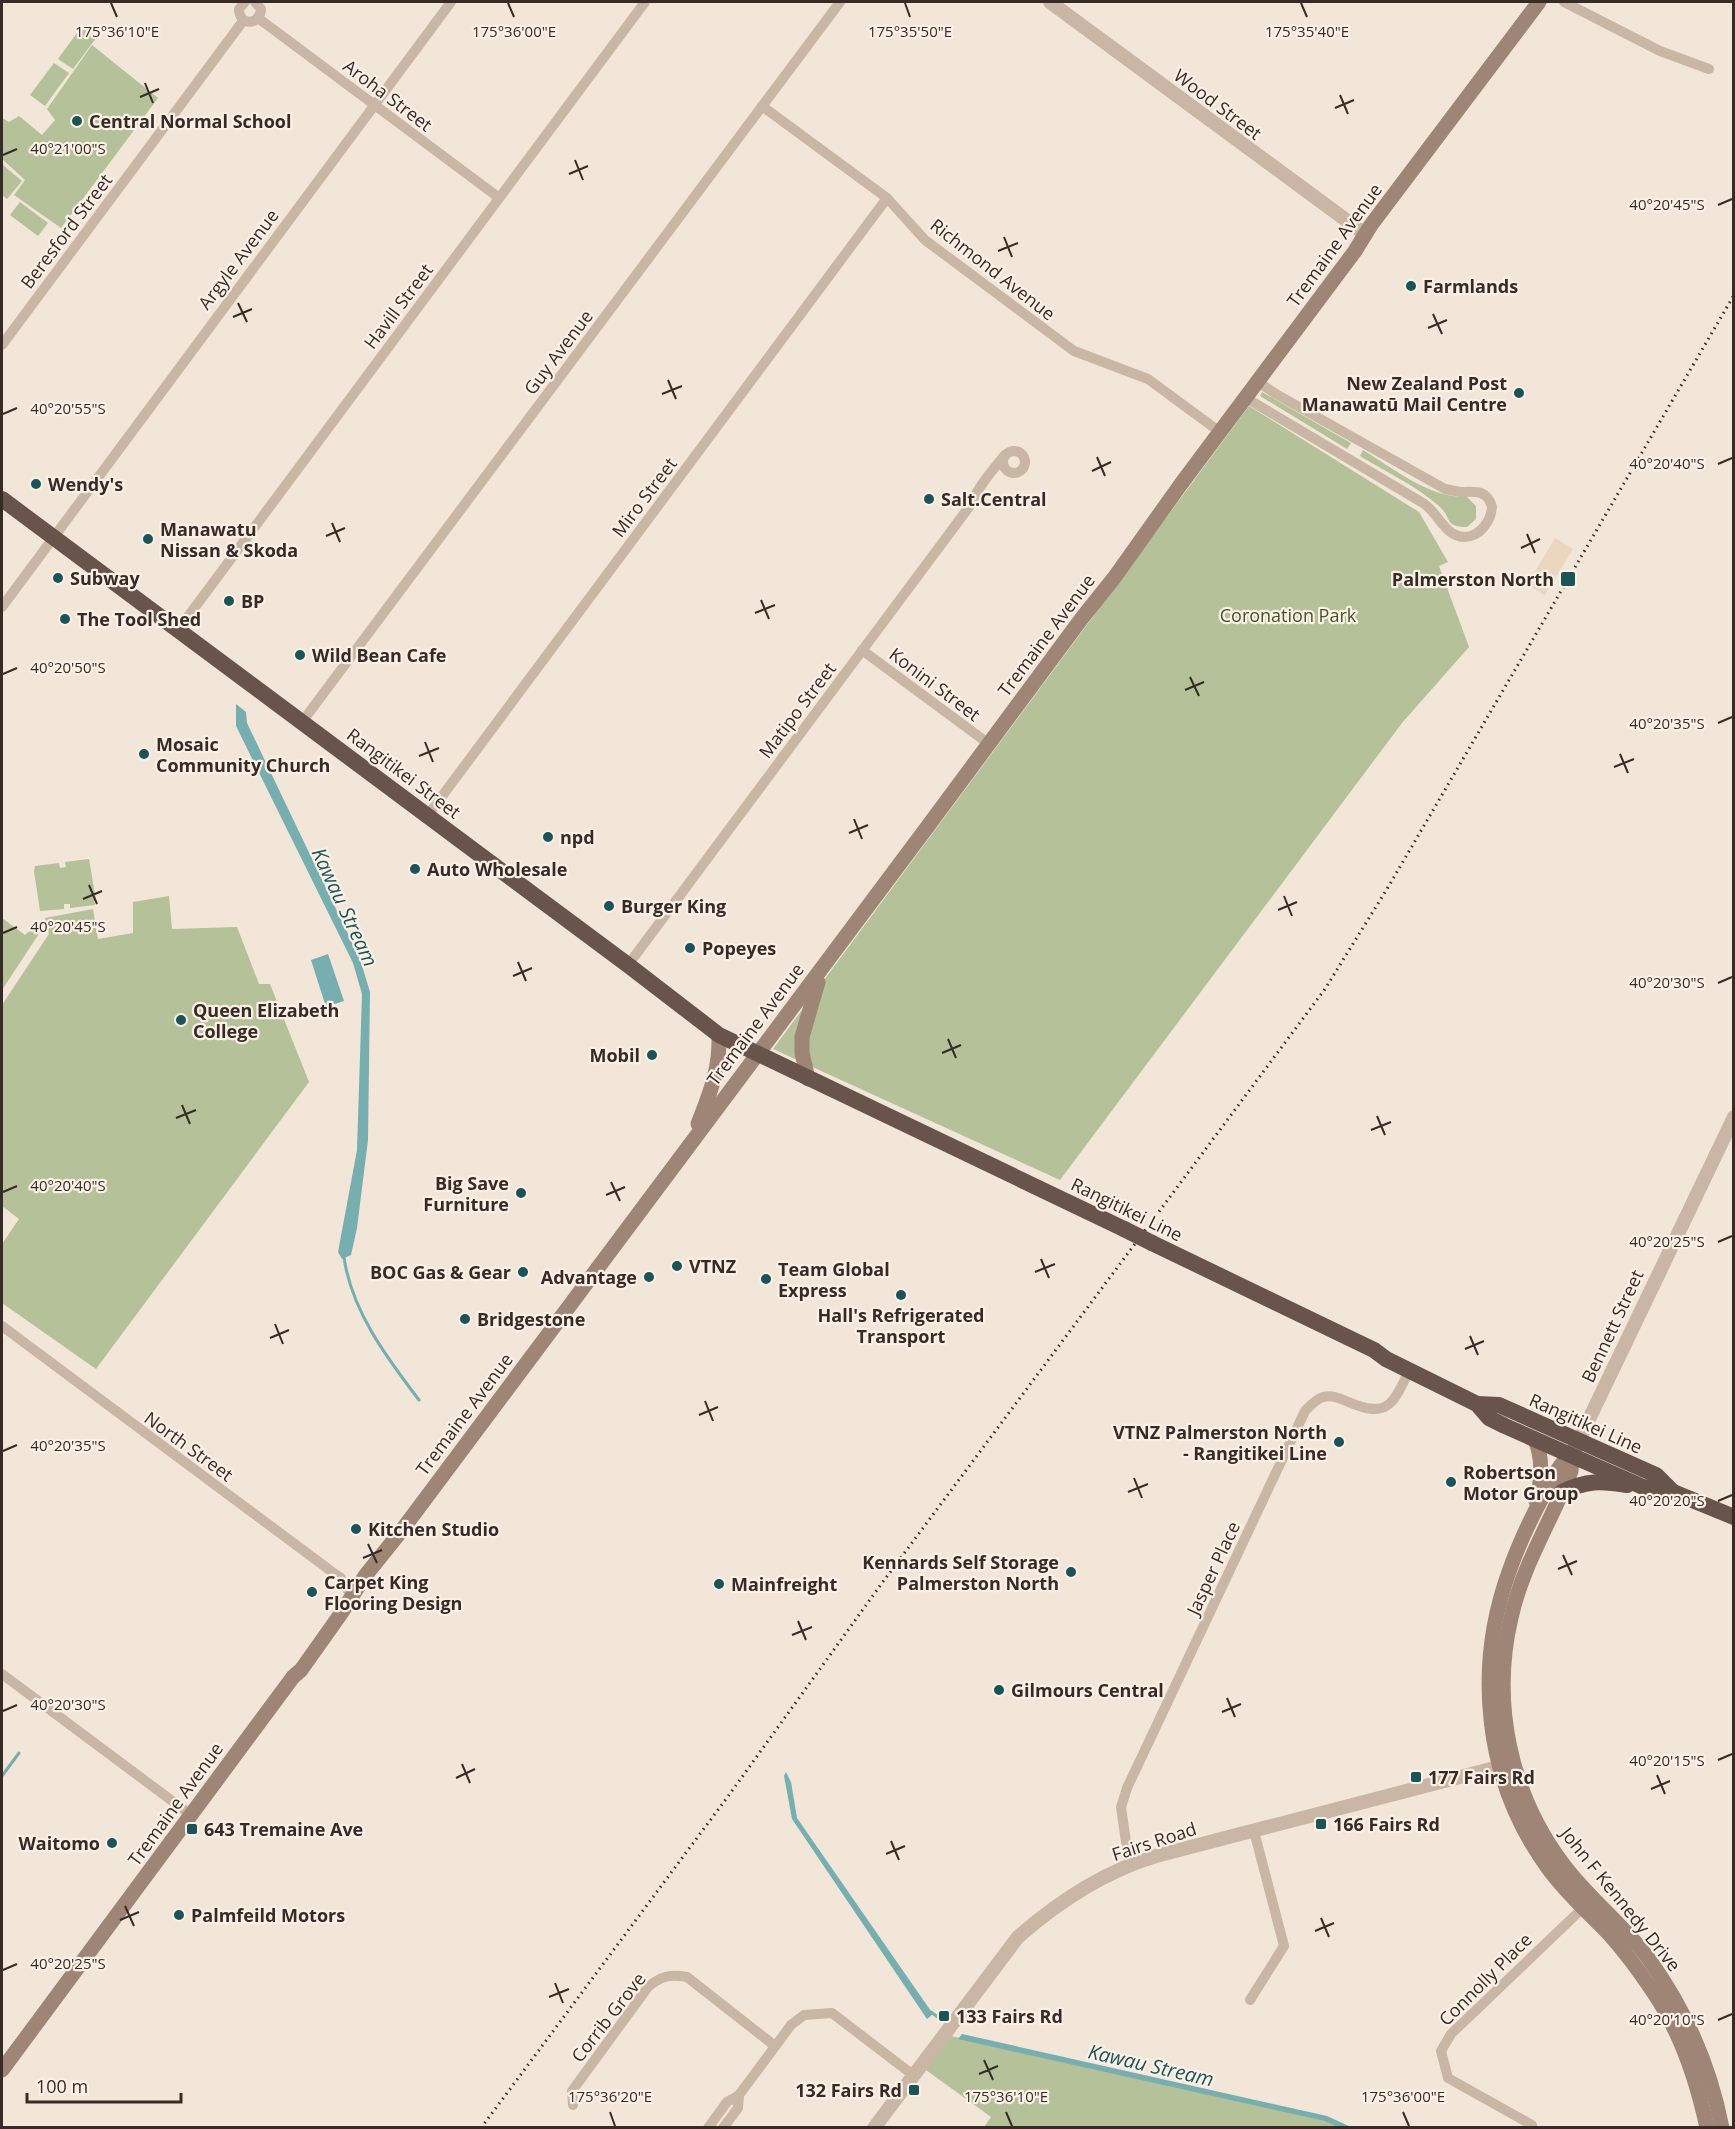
<svg xmlns="http://www.w3.org/2000/svg" width="1735" height="2129" viewBox="0 0 1735 2129" font-family="'Open Sans',sans-serif">
	<style>
		.green { fill: #b4c199 }
		.plaza { fill: #ebd7c0 }
		.water { fill: #77aeb0 }
		.lines { fill: none; stroke-linecap: round; stroke-linejoin: round }
		.stream { stroke: #77aeb0; stroke-width: 3 }
		.minor { stroke: #cab6a5; stroke-width: 10 }
		.tertiary { stroke: #cab6a5; stroke-width: 14 }
		.secondary { stroke: #9e8576; stroke-width: 15 }
		.trunk { stroke: #68544a; stroke-width: 16 }
		.rail { stroke: #362b26; stroke-width: 3; stroke-dasharray: 1.5 4.5; stroke-linecap: butt }
		.trunk-bridge { stroke: #68544a; stroke-width: 16 }
		.ticks { fill: none; stroke: #362b26; stroke-width: 2 }
		.poi-dot { fill: #1b5458; stroke: #faf0e6; stroke-width: 2 }
		.labels { text-anchor: middle; dominant-baseline: central; stroke-width: 4.5; stroke-linejoin: round; paint-order: stroke }
		.street-label { font-size: 18px; fill: #362b26; stroke: #faf0e6 }
		.poi-label { font-size: 18px; font-weight: bold; fill: #362b26; stroke: #faf0e6; text-anchor: start }
		.park-label { font-size: 18px; fill: #45552a; stroke: #faf0e6 }
		.water-label { font-size: 20px; font-style: italic; fill: #1b5458; stroke: #faf0e6 }
		.ticks-label { font-size: 15px; text-anchor: middle; fill: #362b26; stroke: #faf0e6; stroke-width: 4.5; stroke-linejoin: round; paint-order: stroke }
	</style>
	<rect width="100%" height="100%" fill="#f2e6d9"/>
	<g class="green">
		<path d="M 82,26 L 97,37 L 73,69 L 58,59 Z"/>
		<path d="M 92,45 L 158,98 L 61,228 L 14,195 L 25,180 L 2,159 L 2,118 L 9,122 L 19,116 L 42,135 L 55,120 L 47,109 Z"/>
		<path d="M 54,63 L 69,73 L 45,106 L 30,95 Z"/>
		<path d="M 2,164 L 22,181 L 7,199 L 2,195 Z"/>
		<path d="M 20,202 L 48,223 L 38,236 L 10,215 Z"/>
		<path d="M 1262,392 L 1351,443 L 1347,449 L 1260,396 Z"/>
		<path d="M 1249,406 L 1419,512 L 1448,562 L 1439,566 L 1469,647 L 1402,723 L 1060,1180 L 773,1049 Z"/>
		<path d="M 1363,450 C 1396,470 1429,498 1467,497 L 1476,506 L 1476,519 L 1467,527 C 1444,527 1452,518 1440,507 C 1417,486 1386,472 1360,456 Z"/>
		<path d="M 89,859 L 96,900 L 94,901 L 95,905 L 70,908 L 70,904 L 64,904 L 64,909 L 40,911 L 34,871 L 35,866 L 59,863 L 60,868 L 66,867 L 65,862 Z"/>
		<path d="M 169,896 L 172,929 L 237,927 L 259,984 L 270,984 L 309,1082 L 96,1369 L 2,1303 L 2,1244 L 19,1219 L 2,1206 L 2,1005 L 49,934 L 45,918 L 93,909 L 98,939 L 133,933 L 133,902 Z"/>
		<path d="M 2,918 L 25,935 L 36,925 L 42,929 L 2,990 Z"/>
		<path d="M 951,2036 L 1326,2119 L 1343,2127 L 984,2127 L 991,2117 L 926,2070 Z"/>
	</g>
	<path class="plaza" d="M 1555,538 L 1573,549 L 1545,595 L 1527,585 Z"/>
	<g class="water">
		<path d="M 236,704 L 246,712 L 247,723 L 360,959 L 370,992 L 368,1140 L 357,1228 L 351,1255 L 342,1259 L 338,1252 L 357,1150 L 362,994 L 353,963 L 236,726 Z"/>
		<path d="M 328,954 L 344,1001 L 326,1007 L 311,960 Z"/>
		<path d="M 786,1772 L 791,1782 L 797,1818 L 933,2014 L 927,2019 L 792,1819 L 784,1776 Z"/>
		<path d="M 962,2034 L 1327,2116 L 1351,2127 L 1338,2127 L 1325,2121 L 958,2039 Z"/>
	</g>
	<g class="lines">
		<g class="stream">
			<path d="M 344,1257 C 351,1310 387,1358 419,1400"/>
			<path d="M 2,1776 L 19,1753"/>
			<path d="M 931,2012 L 939,2018"/>
		</g>
		<g class="minor">
			<path d="M 245,2 L 239,9 C 239,26 260,26 261,9 L 255,2"/>
			<path d="M 1564,2 L 1660,51 L 1709,69"/>
			<path d="M 258,18 L 498,197"/>
			<path d="M 762,106 L 887,198 L 925,240 L 1074,351 L 1148,379 L 1220,432"/>
			<path d="M 2,345 L 243,21"/>
			<path d="M 1246,398 C 1305,433 1364,468 1423,503 C 1438,512 1444,536 1464,537 C 1480,537 1491,521 1492,507 C 1487,489 1475,492 1460,492 C 1455,491 1450,490 1445,489 L 1276,394 L 1258,382"/>
			<circle cx="1014" cy="462" r="11"/>
			<path d="M 2,607 L 451,2"/>
			<path d="M 178,630 L 645,2"/>
			<path d="M 862,650 L 989,744"/>
			<path d="M 302,722 L 840,2"/>
			<path d="M 428,815 L 887,198"/>
			<path d="M 628,965 L 969,507 C 978,487 991,472 1005,455"/>
			<path d="M 2,1326 L 335,1574 L 341,1578 L 352,1597"/>
			<path d="M 2,1674 L 191,1815"/>
			<path d="M 1134,1863 L 1126,1842 L 1121,1807 L 1127,1788 L 1305,1411 C 1310,1406 1316,1399 1323,1397 C 1332,1395 1339,1398 1346,1401 C 1387,1419 1392,1406 1409,1371"/>
			<path d="M 1250,2000 L 1284,1946 L 1254,1831"/>
			<path d="M 739,2095 L 791,2025 L 804,2015 L 832,2013 L 913,2075"/>
			<path d="M 573,2105 L 572,2091 L 648,1987 C 661,1976 670,1974 687,1977 L 775,2046"/>
			<path d="M 1532,2125 L 1448,2078 L 1441,2051 L 1451,2034 L 1587,1904"/>
			<path d="M 708,2128 L 727,2102 L 739,2095 L 738,2108 L 723,2128"/>
		</g>
		<g class="tertiary">
			<path d="M 1050,2 L 1365,234"/>
			<path d="M 1579,1440 L 1734,1117"/>
			<path d="M 874,2128 L 1018,1937 C 1059,1901 1103,1872 1156,1856 L 1510,1764"/>
		</g>
		<g class="secondary">
			<path d="M 808,1079 L 802,1053 L 802,1037 L 818,982"/>
			<path d="M 698,1124 C 710,1093 720,1070 719,1035"/>
			<path d="M 1535,1440 C 1543,1457 1542,1482 1536,1501"/>
			<path d="M 1576,1446 C 1571,1456 1562,1461 1557,1471 C 1539,1502 1522,1535 1510,1569 C 1473,1669 1485,1782 1548,1868 C 1566,1893 1589,1913 1610,1935 C 1626,1953 1640,1972 1654,1993 C 1681,2033 1697,2081 1707,2128"/>
			<path d="M 1572,1455 L 1571,1471 C 1552,1520 1522,1566 1511,1618 C 1491,1702 1510,1794 1563,1864 C 1588,1898 1623,1924 1648,1958 C 1685,2009 1710,2066 1722,2128"/>
			<path d="M 2,2070 L 293,1677 L 301,1670 L 340,1615 L 365,1576 L 402,1530 C 630,1226 857,923 1082,618 L 1114,578 L 1181,484 L 1355,251 L 1371,225 L 1539,2"/>
		</g>
		<g class="trunk">
			<path d="M 2,499 L 628,965 L 719,1035 L 1124,1229"/>
			<path d="M 1152,1243 L 1374,1350 L 1386,1359 L 1477,1404 L 1489,1418 L 1505,1426 L 1643,1487 L 1673,1492 L 1734,1517"/>
			<path d="M 1477,1404 L 1499,1405 L 1656,1475 L 1673,1492"/>
			<path d="M 1562,1492 C 1587,1480 1601,1481 1627,1485"/>
		</g>
		<path class="rail" d="M 481,2128 L 729,1795 L 882,1583 L 1325,989 L 1387,889 L 1734,295"/>
		<path class="trunk-bridge" d="M 1124,1229 L 1152,1243"/>
	</g>
	<path class="ticks" d="M 111,3 L 117,17M 508,3 L 514,17M 905,3 L 910,17M 1301,3 L 1307,17M 145,83 L 153,103M 1340,95 L 1348,114M 140,97 L 159,89M 1335,108 L 1354,100M 3,155 L 17,149M 575,160 L 583,180M 569,174 L 588,166M 1718,205 L 1732,199M 1004,237 L 1012,257M 998,251 L 1018,243M 238,303 L 247,322M 1433,314 L 1442,334M 233,317 L 252,309M 1428,328 L 1447,320M 668,380 L 676,399M 662,394 L 682,386M 3,414 L 17,408M 1097,457 L 1105,476M 1718,464 L 1732,458M 1092,471 L 1111,462M 332,523 L 340,542M 1527,534 L 1535,553M 326,536 L 345,528M 1521,548 L 1540,539M 761,600 L 769,619M 755,613 L 775,605M 3,674 L 17,668M 1190,677 L 1199,696M 1185,690 L 1204,682M 1718,723 L 1732,717M 425,742 L 433,762M 1620,754 L 1628,773M 419,756 L 439,748M 1614,767 L 1634,759M 854,819 L 862,839M 849,833 L 868,825M 89,885 L 97,904M 1284,896 L 1292,916M 83,899 L 102,891M 1278,910 L 1297,902M 3,933 L 17,927M 518,962 L 526,981M 513,976 L 532,968M 1718,983 L 1732,977M 948,1039 L 956,1058M 942,1053 L 961,1045M 182,1105 L 190,1124M 1377,1116 L 1385,1135M 176,1118 L 196,1110M 1371,1130 L 1391,1122M 611,1182 L 620,1201M 3,1192 L 17,1186M 606,1195 L 625,1187M 1718,1242 L 1732,1236M 1041,1259 L 1049,1278M 1035,1272 L 1055,1264M 275,1324 L 283,1344M 1470,1336 L 1478,1355M 270,1338 L 289,1330M 1465,1349 L 1484,1341M 705,1401 L 713,1421M 699,1415 L 718,1407M 3,1451 L 17,1445M 1134,1478 L 1142,1498M 1128,1492 L 1148,1484M 1718,1501 L 1732,1495M 368,1544 L 377,1563M 1563,1555 L 1572,1575M 363,1558 L 382,1550M 1558,1569 L 1577,1561M 798,1621 L 806,1640M 792,1635 L 812,1627M 1227,1698 L 1235,1717M 3,1711 L 17,1705M 1222,1712 L 1241,1704M 1718,1760 L 1732,1754M 462,1764 L 470,1783M 1657,1775 L 1665,1794M 456,1778 L 475,1769M 1651,1789 L 1670,1781M 891,1841 L 899,1860M 886,1854 L 905,1846M 125,1906 L 134,1926M 1321,1918 L 1329,1937M 120,1920 L 139,1912M 1315,1931 L 1334,1923M 3,1970 L 17,1964M 555,1983 L 563,2003M 549,1997 L 569,1989M 1718,2020 L 1732,2014M 984,2060 L 993,2080M 979,2074 L 998,2066M 610,2112 L 615,2126M 1006,2112 L 1012,2126M 1403,2112 L 1409,2126"/>
	<g class="poi-dot">
		<circle cx="77" cy="121" r="6"/>
		<circle cx="1411" cy="286" r="6"/>
		<circle cx="1519" cy="393" r="6"/>
		<circle cx="36" cy="484" r="6"/>
		<circle cx="929" cy="499" r="6"/>
		<circle cx="148" cy="539" r="6"/>
		<circle cx="58" cy="578" r="6"/>
		<rect x="1560" y="571" width="16" height="16" rx="3"/>
		<circle cx="229" cy="601" r="6"/>
		<circle cx="65" cy="619" r="6"/>
		<circle cx="300" cy="655" r="6"/>
		<circle cx="144" cy="754" r="6"/>
		<circle cx="548" cy="837" r="6"/>
		<circle cx="415" cy="869" r="6"/>
		<circle cx="609" cy="906" r="6"/>
		<circle cx="690" cy="948" r="6"/>
		<circle cx="181" cy="1020" r="6"/>
		<circle cx="652" cy="1055" r="6"/>
		<circle cx="521" cy="1193" r="6"/>
		<circle cx="677" cy="1266" r="6"/>
		<circle cx="523" cy="1272" r="6"/>
		<circle cx="649" cy="1277" r="6"/>
		<circle cx="766" cy="1279" r="6"/>
		<circle cx="901" cy="1295" r="6"/>
		<circle cx="465" cy="1319" r="6"/>
		<circle cx="1339" cy="1442" r="6"/>
		<circle cx="1451" cy="1482" r="6"/>
		<circle cx="356" cy="1529" r="6"/>
		<circle cx="1071" cy="1572" r="6"/>
		<circle cx="719" cy="1584" r="6"/>
		<circle cx="312" cy="1592" r="6"/>
		<circle cx="999" cy="1690" r="6"/>
		<rect x="1410" y="1771" width="12" height="12" rx="3"/>
		<rect x="1315" y="1818" width="12" height="12" rx="3"/>
		<rect x="186" y="1823" width="12" height="12" rx="3"/>
		<circle cx="112" cy="1843" r="6"/>
		<circle cx="179" cy="1915" r="6"/>
		<rect x="938" y="2010" width="12" height="12" rx="3"/>
		<rect x="908" y="2084" width="12" height="12" rx="3"/>
	</g>
	<g class="labels">
		<g class="street-label">
			<text transform="translate(388 95) rotate(37)">Aroha Street</text>
			<text transform="translate(1218 104) rotate(37)">Wood Street</text>
			<text transform="translate(66 231) rotate(-53)">Beresford Street</text>
			<text transform="translate(1334 245) rotate(-54)">Tremaine Avenue</text>
			<text transform="translate(238 259) rotate(-53)">Argyle Avenue</text>
			<text transform="translate(993 269) rotate(38)">Richmond Avenue</text>
			<text transform="translate(398 306) rotate(-53)">Havill Street</text>
			<text transform="translate(558 352) rotate(-53)">Guy Avenue</text>
			<text transform="translate(644 497) rotate(-53)">Miro Street</text>
			<text transform="translate(1046 635) rotate(-53)">Tremaine Avenue</text>
			<text transform="translate(935 684) rotate(37)">Konini Street</text>
			<text transform="translate(797 710) rotate(-53)">Matipo Street</text>
			<text transform="translate(404 773) rotate(37)">Rangitikei Street</text>
			<text transform="translate(755 1024) rotate(-53)">Tremaine Avenue</text>
			<text transform="translate(1127 1209) rotate(26)">Rangitikei Line</text>
			<text transform="translate(1612 1326) rotate(-65)">Bennett Street</text>
			<text transform="translate(464 1414) rotate(-53)">Tremaine Avenue</text>
			<text transform="translate(1586 1423) rotate(24)">Rangitikei Line</text>
			<text transform="translate(189 1446) rotate(36)">North Street</text>
			<text transform="translate(1213 1568) rotate(-65)">Jasper Place</text>
			<text transform="translate(175 1804) rotate(-54)">Tremaine Avenue</text>
			<text transform="translate(1154 1841) rotate(-18)">Fairs Road</text>
			<text transform="translate(1621 1899) rotate(51)">John F Kennedy Drive</text>
			<text transform="translate(1485 1979) rotate(-45)">Connolly Place</text>
			<text transform="translate(608 2017) rotate(-52)">Corrib Grove</text>
		</g>
		<g class="poi-label">
			<text x="89" y="121">Central Normal School</text>
			<text x="1423" y="286">Farmlands</text>
			<text x="1507" y="383" text-anchor="end">New Zealand Post<tspan x="1507" dy="21">Manawatū Mail Centre</tspan></text>
			<text x="48" y="484">Wendy's</text>
			<text x="941" y="499">Salt.Central</text>
			<text x="160" y="529">Manawatu<tspan x="160" dy="21">Nissan &amp; Skoda</tspan></text>
			<text x="70" y="578">Subway</text>
			<text x="1554" y="579" text-anchor="end">Palmerston North</text>
			<text x="241" y="601">BP</text>
			<text x="77" y="619">The Tool Shed</text>
			<text x="312" y="655">Wild Bean Cafe</text>
			<text x="156" y="744">Mosaic<tspan x="156" dy="21">Community Church</tspan></text>
			<text x="560" y="837">npd</text>
			<text x="427" y="869">Auto Wholesale</text>
			<text x="621" y="906">Burger King</text>
			<text x="702" y="948">Popeyes</text>
			<text x="193" y="1010">Queen Elizabeth<tspan x="193" dy="21">College</tspan></text>
			<text x="640" y="1055" text-anchor="end">Mobil</text>
			<text x="509" y="1183" text-anchor="end">Big Save<tspan x="509" dy="21">Furniture</tspan></text>
			<text x="689" y="1266">VTNZ</text>
			<text x="778" y="1269">Team Global<tspan x="778" dy="21">Express</tspan></text>
			<text x="511" y="1272" text-anchor="end">BOC Gas &amp; Gear</text>
			<text x="637" y="1277" text-anchor="end">Advantage</text>
			<text x="901" y="1315" text-anchor="middle">Hall's Refrigerated<tspan x="901" dy="21">Transport</tspan></text>
			<text x="477" y="1319">Bridgestone</text>
			<text x="1327" y="1432" text-anchor="end">VTNZ Palmerston North<tspan x="1327" dy="21">- Rangitikei Line</tspan></text>
			<text x="1463" y="1472">Robertson<tspan x="1463" dy="21">Motor Group</tspan></text>
			<text x="368" y="1529">Kitchen Studio</text>
			<text x="1059" y="1562" text-anchor="end">Kennards Self Storage<tspan x="1059" dy="21">Palmerston North</tspan></text>
			<text x="324" y="1582">Carpet King<tspan x="324" dy="21">Flooring Design</tspan></text>
			<text x="731" y="1584">Mainfreight</text>
			<text x="1011" y="1690">Gilmours Central</text>
			<text x="1428" y="1777">177 Fairs Rd</text>
			<text x="1333" y="1824">166 Fairs Rd</text>
			<text x="204" y="1829">643 Tremaine Ave</text>
			<text x="100" y="1843" text-anchor="end">Waitomo</text>
			<text x="191" y="1915">Palmfeild Motors</text>
			<text x="956" y="2016">133 Fairs Rd</text>
			<text x="902" y="2090" text-anchor="end">132 Fairs Rd</text>
		</g>
		<g class="park-label">
			<text x="1288" y="615">Coronation Park</text>
		</g>
		<g class="water-label">
			<text transform="translate(345 907) rotate(65)">Kawau Stream</text>
			<text transform="translate(1151 2065) rotate(13)">Kawau Stream</text>
		</g>
	</g>
	<g class="ticks-label">
		<text x="117" y="37">175°36'10"E</text>
		<text x="514" y="37">175°36'00"E</text>
		<text x="910" y="37">175°35'50"E</text>
		<text x="1307" y="37">175°35'40"E</text>
		<text x="68" y="154">40°21'00"S</text>
		<text x="1667" y="210">40°20'45"S</text>
		<text x="68" y="414">40°20'55"S</text>
		<text x="1667" y="469">40°20'40"S</text>
		<text x="68" y="673">40°20'50"S</text>
		<text x="1667" y="729">40°20'35"S</text>
		<text x="68" y="932">40°20'45"S</text>
		<text x="1667" y="988">40°20'30"S</text>
		<text x="68" y="1191">40°20'40"S</text>
		<text x="1667" y="1247">40°20'25"S</text>
		<text x="68" y="1451">40°20'35"S</text>
		<text x="1667" y="1506">40°20'20"S</text>
		<text x="68" y="1710">40°20'30"S</text>
		<text x="1667" y="1766">40°20'15"S</text>
		<text x="68" y="1969">40°20'25"S</text>
		<text x="1667" y="2025">40°20'10"S</text>
		<text x="610" y="2102">175°36'20"E</text>
		<text x="1006" y="2102">175°36'10"E</text>
		<text x="1403" y="2102">175°36'00"E</text>
	</g>
	<rect width="1735" height="2129" fill="none" stroke="#362b26" stroke-width="6"/>
	<path d="M27 2093v9h154v-9" fill="none" stroke="#362b26" stroke-width="3"/>
	<text x="36" y="2093" font-size="18" fill="#362b26" stroke="#faf0e6" stroke-width="4.5" paint-order="stroke">100 m</text>
</svg>
